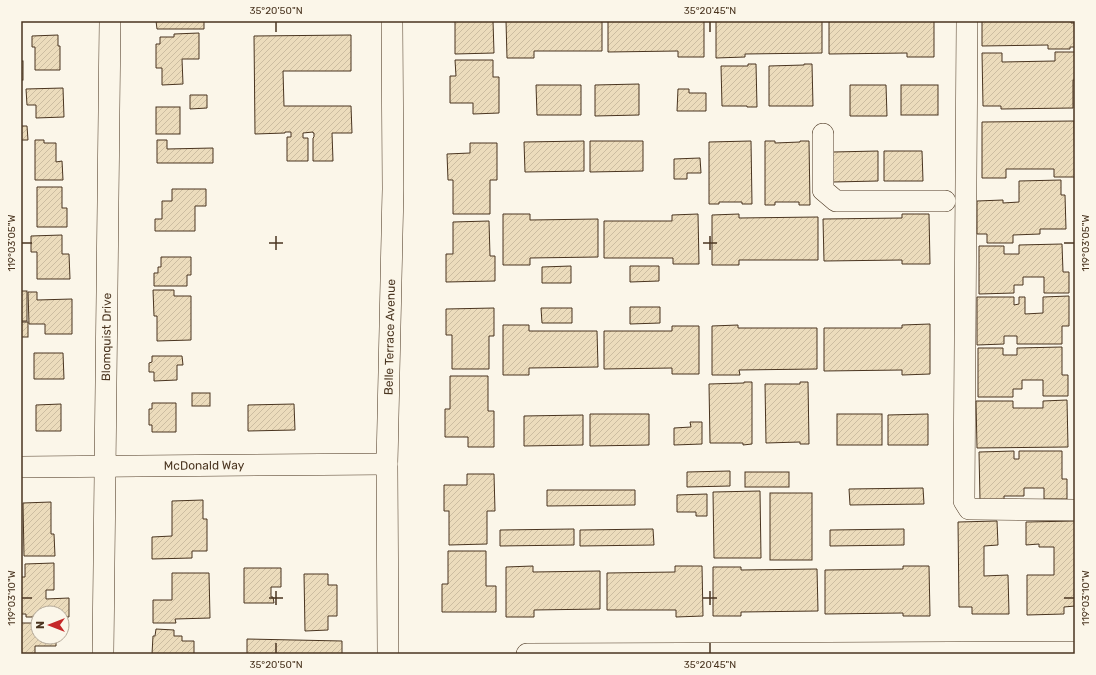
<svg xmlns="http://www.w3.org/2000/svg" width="1096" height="675" viewBox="0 0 1096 675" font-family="Rubik,sans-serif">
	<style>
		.building { fill: url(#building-hatch); stroke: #4a3520 }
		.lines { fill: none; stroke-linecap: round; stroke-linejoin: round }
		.minor-casing { stroke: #4a3520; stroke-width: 22 }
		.minor { stroke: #fbf6e9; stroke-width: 21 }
		.ticks { fill: none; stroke: #4a3520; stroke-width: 1.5 }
		.labels { text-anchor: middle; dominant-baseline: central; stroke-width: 3; stroke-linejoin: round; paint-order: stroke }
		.street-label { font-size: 12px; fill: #4a3520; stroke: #fbf6e9 }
		.neatline { fill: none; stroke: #4a3520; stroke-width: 1.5 }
		.ticks-label { font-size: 10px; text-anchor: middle; fill: #4a3520 }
	</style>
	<defs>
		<pattern id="building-hatch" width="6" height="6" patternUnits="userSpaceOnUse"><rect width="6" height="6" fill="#ecdcbc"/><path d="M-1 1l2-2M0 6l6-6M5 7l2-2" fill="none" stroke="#ccbda1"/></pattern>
	</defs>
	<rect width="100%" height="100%" fill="#fbf6e9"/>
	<g class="building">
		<path d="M 156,21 L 204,21 L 204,29 L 157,29 Z"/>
		<path d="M 455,21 L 493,21 L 494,53 L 455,54 Z"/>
		<path d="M 506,21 L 602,21 L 602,51 L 534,51 L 534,58 L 507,58 Z"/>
		<path d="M 608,21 L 704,21 L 704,57 L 678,57 L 678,51 L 608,52 Z"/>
		<path d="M 716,21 L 822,21 L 822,53 L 745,54 L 745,57 L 716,58 Z"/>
		<path d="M 829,21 L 934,21 L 934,57 L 907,57 L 907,53 L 829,54 Z"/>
		<path d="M 982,21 L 1071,21 L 1071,23 L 1075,23 L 1075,47 L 1070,47 L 1070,49 L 1048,49 L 1048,45 L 982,46 Z"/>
		<path d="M 199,33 L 199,59 L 182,59 L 183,84 L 162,85 L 162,68 L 156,68 L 156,44 L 160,44 L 160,37 L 174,37 L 174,34 Z"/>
		<path d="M 58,35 L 58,46 L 60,46 L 60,70 L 35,70 L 35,47 L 32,47 L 32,36 Z"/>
		<path d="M 351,35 L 351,71 L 283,71 L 284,106 L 351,106 L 352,133 L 332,133 L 333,161 L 313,161 L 313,138 L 314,137 L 314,133 L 313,133 L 313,132 L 303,133 L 303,138 L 308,138 L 308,161 L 287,161 L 287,137 L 291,137 L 291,132 L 285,132 L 285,133 L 255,134 L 254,36 Z"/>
		<path d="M 1055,52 L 1075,52 L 1075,80 L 1073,80 L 1073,108 L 1001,109 L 1001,106 L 983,106 L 982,53 L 1002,53 L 1002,62 L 1055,61 Z"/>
		<path d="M 455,60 L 493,60 L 493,77 L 499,77 L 499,113 L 473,114 L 473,103 L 450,103 L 450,76 L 456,76 Z"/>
		<rect x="21" y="61" width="2" height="19"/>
		<path d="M 748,64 L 756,64 L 757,107 L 747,107 L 747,106 L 722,106 L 721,66 L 748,66 Z"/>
		<path d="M 804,64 L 812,64 L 813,106 L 769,106 L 769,66 L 804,65 Z"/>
		<path d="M 639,84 L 639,115 L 595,116 L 595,85 Z"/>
		<path d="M 536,85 L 581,85 L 581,115 L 537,115 Z"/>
		<path d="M 850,85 L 886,85 L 887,116 L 850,116 Z"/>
		<rect x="901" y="85" width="37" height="30"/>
		<path d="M 63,88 L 64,117 L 36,118 L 36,105 L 27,105 L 26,89 Z"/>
		<path d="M 678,89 L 689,89 L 689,93 L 706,93 L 706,111 L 677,111 Z"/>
		<path d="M 190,95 L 207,95 L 207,108 L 190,109 Z"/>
		<rect x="156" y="107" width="24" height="27"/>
		<path d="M 1074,121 L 1075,177 L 1054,177 L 1054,169 L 1006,169 L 1006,178 L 982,178 L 982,122 Z"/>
		<path d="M 21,126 L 27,126 L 28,140 L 21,140 Z"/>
		<path d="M 35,140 L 44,140 L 44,143 L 56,143 L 56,162 L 62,161 L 63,180 L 35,180 Z"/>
		<path d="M 157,140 L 167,140 L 167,149 L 213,148 L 213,163 L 157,163 Z"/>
		<path d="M 584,141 L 584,171 L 525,172 L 524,142 Z"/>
		<path d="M 590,141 L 643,141 L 643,171 L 590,172 Z"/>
		<path d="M 751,141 L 752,204 L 742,204 L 742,202 L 719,202 L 719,204 L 709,204 L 709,142 Z"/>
		<path d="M 765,141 L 775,141 L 775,143 L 800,142 L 800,141 L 809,141 L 810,205 L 799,205 L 799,202 L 775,202 L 775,205 L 765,205 Z"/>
		<path d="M 470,143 L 497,143 L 497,180 L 490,180 L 490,214 L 453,214 L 453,180 L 448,180 L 447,154 L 470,153 Z"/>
		<path d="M 878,151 L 878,181 L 833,182 L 833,152 Z"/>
		<path d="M 884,151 L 922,151 L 923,181 L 884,181 Z"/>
		<path d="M 700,158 L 701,173 L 687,173 L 687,179 L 674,179 L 674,159 Z"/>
		<path d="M 1061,180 L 1061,195 L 1065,195 L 1066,229 L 1040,229 L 1040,234 L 1013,235 L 1013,243 L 987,243 L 987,234 L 977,234 L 977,201 L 1003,200 L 1003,203 L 1019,202 L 1019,181 Z"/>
		<path d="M 37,187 L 62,187 L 62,208 L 67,208 L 67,227 L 37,227 Z"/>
		<path d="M 172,189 L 206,189 L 206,206 L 195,206 L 195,231 L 155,231 L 155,219 L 162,219 L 162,201 L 172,201 Z"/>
		<path d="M 503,214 L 530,214 L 530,220 L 598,219 L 598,257 L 530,258 L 530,265 L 503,265 Z"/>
		<path d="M 698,214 L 699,264 L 673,264 L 673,258 L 604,258 L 604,221 L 672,221 L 672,215 Z"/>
		<path d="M 739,214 L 739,218 L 818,217 L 818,260 L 739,260 L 739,265 L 712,265 L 712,215 Z"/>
		<path d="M 902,214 L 929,214 L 930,264 L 902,264 L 902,260 L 824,261 L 823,219 L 902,218 Z"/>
		<path d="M 489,221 L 490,256 L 495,256 L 495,281 L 446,282 L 446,254 L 453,254 L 453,222 Z"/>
		<path d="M 62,235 L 62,254 L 69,254 L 70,279 L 37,279 L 37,252 L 31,252 L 31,236 Z"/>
		<path d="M 1062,244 L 1063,272 L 1069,272 L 1069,293 L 1044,293 L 1044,277 L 1023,277 L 1023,285 L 1014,285 L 1014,293 L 979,294 L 979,246 L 1004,246 L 1004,254 L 1019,254 L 1019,245 Z"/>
		<path d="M 161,257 L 191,257 L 191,275 L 187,275 L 187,286 L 154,286 L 154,273 L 158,273 L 158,267 L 161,267 Z"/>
		<path d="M 571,266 L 571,283 L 542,283 L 542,267 Z"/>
		<path d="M 630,266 L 659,266 L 659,281 L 630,282 Z"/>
		<path d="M 153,290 L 174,290 L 174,296 L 191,296 L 191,340 L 157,341 L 157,316 L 154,316 Z"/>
		<rect x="21" y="291" width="6" height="30"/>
		<path d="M 28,292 L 37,292 L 37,300 L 72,299 L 72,334 L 45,334 L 45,324 L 29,324 Z"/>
		<path d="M 1069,296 L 1069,326 L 1062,326 L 1062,344 L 1017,344 L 1017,336 L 1004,336 L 1004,344 L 977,345 L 977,297 L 1014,297 L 1014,305 L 1019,304 L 1019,297 L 1025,297 L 1025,314 L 1043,313 L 1043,297 Z"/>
		<path d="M 630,307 L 660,307 L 660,323 L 630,324 Z"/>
		<path d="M 494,308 L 494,336 L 489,336 L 489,369 L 452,369 L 452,335 L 446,335 L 446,309 Z"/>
		<path d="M 541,308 L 572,308 L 572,323 L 542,323 Z"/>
		<rect x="21" y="322" width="7" height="15"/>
		<path d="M 930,324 L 930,374 L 902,375 L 902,370 L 824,371 L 824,328 L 902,328 L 902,325 Z"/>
		<path d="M 503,325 L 529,325 L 529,331 L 597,331 L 598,367 L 529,368 L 529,375 L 503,375 Z"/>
		<path d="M 738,325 L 738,328 L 817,328 L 817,369 L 739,370 L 740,375 L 712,375 L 712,326 Z"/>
		<path d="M 672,326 L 699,326 L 699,374 L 672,374 L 672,368 L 604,369 L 604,331 L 672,331 Z"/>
		<path d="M 1062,347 L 1062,375 L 1068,375 L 1068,396 L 1043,396 L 1043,380 L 1022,380 L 1022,389 L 1013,389 L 1013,397 L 978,397 L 978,348 L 1003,348 L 1003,355 L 1017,355 L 1017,348 Z"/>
		<path d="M 34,353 L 63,353 L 64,379 L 34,379 Z"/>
		<path d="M 152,356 L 182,356 L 183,365 L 177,365 L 177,380 L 154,381 L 154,372 L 149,372 L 149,363 L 152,362 Z"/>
		<path d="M 450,376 L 488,376 L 488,411 L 494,411 L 494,447 L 468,447 L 468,437 L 445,437 L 445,409 L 450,409 Z"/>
		<path d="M 744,382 L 752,382 L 752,444 L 743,445 L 743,443 L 710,443 L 709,384 L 744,383 Z"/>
		<path d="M 800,382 L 808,382 L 809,444 L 800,444 L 800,442 L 766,443 L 765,384 L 800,384 Z"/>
		<rect x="192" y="393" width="18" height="13"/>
		<path d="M 1067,400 L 1068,447 L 977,448 L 976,401 L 1013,401 L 1013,408 L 1043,408 L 1043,401 Z"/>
		<path d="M 152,403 L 176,403 L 176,432 L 152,432 L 152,425 L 149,425 L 149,409 L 152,409 Z"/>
		<path d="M 61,404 L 61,431 L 36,431 L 36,405 Z"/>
		<path d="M 294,404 L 295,430 L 248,431 L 248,405 Z"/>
		<path d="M 590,414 L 649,414 L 649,445 L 590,446 Z"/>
		<rect x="837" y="414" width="45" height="31"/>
		<path d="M 928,414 L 928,445 L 888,445 L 888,415 Z"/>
		<path d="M 583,415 L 583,445 L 524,446 L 524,416 Z"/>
		<path d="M 690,422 L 702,422 L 702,444 L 674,445 L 674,428 L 691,427 Z"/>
		<path d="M 1014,451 L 1014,459 L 1019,459 L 1019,451 L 1062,451 L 1062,479 L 1067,479 L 1067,499 L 1044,499 L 1044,488 L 1024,488 L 1024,496 L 1004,496 L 1004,500 L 980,500 L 979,452 Z"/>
		<path d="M 730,471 L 730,486 L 687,487 L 687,472 Z"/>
		<rect x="745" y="472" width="44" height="15"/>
		<path d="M 467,474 L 494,474 L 495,511 L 487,511 L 487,544 L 449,545 L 449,511 L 444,511 L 444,485 L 467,485 Z"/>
		<path d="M 923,488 L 924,504 L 850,505 L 849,489 Z"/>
		<path d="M 547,490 L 635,490 L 635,505 L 547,506 Z"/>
		<path d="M 760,491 L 761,558 L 714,558 L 713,492 Z"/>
		<rect x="770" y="493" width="42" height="67"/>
		<path d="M 707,494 L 707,516 L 696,516 L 696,512 L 677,512 L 677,495 Z"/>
		<path d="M 203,500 L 203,519 L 207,519 L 207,551 L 192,551 L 192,558 L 152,559 L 152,537 L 172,536 L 172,501 Z"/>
		<path d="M 51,502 L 51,534 L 54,534 L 55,556 L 24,556 L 23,503 Z"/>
		<path d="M 997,521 L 998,545 L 984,546 L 984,576 L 1008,575 L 1009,614 L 972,614 L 972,607 L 959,607 L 958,522 Z"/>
		<path d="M 1075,521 L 1075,606 L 1064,607 L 1064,614 L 1027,615 L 1027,575 L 1054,575 L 1054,547 L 1039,547 L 1039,544 L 1026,545 L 1026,522 Z"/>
		<path d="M 574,529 L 574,545 L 500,546 L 500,530 Z"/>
		<path d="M 653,529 L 654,545 L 580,546 L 580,530 Z"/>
		<path d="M 904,529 L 904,545 L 830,546 L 830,530 Z"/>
		<path d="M 448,551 L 486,551 L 486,586 L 496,586 L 496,612 L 442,612 L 442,584 L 448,584 Z"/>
		<path d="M 54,563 L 54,590 L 46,590 L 46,599 L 69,598 L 69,617 L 62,617 L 62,613 L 38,613 L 38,617 L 26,617 L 26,614 L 21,614 L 21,577 L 25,577 L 25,564 Z"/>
		<path d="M 533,566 L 533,572 L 600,571 L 600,609 L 534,610 L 534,617 L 506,617 L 506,567 Z"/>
		<path d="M 675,566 L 702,566 L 703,616 L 676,617 L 676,610 L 607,610 L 607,573 L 675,572 Z"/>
		<path d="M 903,566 L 929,566 L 930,616 L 903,616 L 903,613 L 825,614 L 825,570 L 903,569 Z"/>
		<path d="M 713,567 L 741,567 L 741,570 L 817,569 L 818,611 L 741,612 L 741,616 L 713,616 Z"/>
		<path d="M 244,568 L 281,568 L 281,587 L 271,587 L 271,597 L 273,597 L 274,603 L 244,603 Z"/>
		<path d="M 172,573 L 209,573 L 210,618 L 175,619 L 176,623 L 153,623 L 153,600 L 172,600 Z"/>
		<path d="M 304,574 L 328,574 L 328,585 L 337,585 L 337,616 L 328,616 L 328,630 L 305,631 Z"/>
		<path d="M 21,623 L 38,623 L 38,637 L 56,637 L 56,646 L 35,646 L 35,654 L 21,654 Z"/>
		<path d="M 156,629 L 174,630 L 174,636 L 182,636 L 182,641 L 194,641 L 194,654 L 152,654 L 153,636 L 155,636 Z"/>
		<path d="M 247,639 L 342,641 L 342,654 L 247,654 Z"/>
	</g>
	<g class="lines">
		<defs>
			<g id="minor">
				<path d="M 967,21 L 964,501 L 969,509 L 1075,510"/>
				<path d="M 823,134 L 823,190 L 836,201 L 945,201"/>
				<path id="s1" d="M 21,467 L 387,464"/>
				<path id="s2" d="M 103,654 L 110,21"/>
				<path id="s3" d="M 388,654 L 387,464 L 393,189 L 392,21"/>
				<path d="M 527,654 L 1075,652"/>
			</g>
		</defs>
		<use href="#minor" class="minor-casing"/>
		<use href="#minor" class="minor"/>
	</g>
	<path class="ticks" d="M 276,22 L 276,32M 710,22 L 710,32M 276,236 L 276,250M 710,236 L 710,250M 22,243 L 32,243M 269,243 L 283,243M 703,243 L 717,243M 1064,243 L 1074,243M 276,591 L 276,605M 710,591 L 710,605M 22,598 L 32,598M 269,598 L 283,598M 703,598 L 717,598M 1064,598 L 1074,598M 276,643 L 276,653M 710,643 L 710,653"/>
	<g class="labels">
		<g class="street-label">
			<text stroke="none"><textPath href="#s2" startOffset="317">Blomquist Drive</textPath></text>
			<text stroke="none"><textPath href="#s3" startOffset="317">Belle Terrace Avenue</textPath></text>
			<text stroke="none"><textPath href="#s1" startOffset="183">McDonald Way</textPath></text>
		</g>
	</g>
	<rect width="1096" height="675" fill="none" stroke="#fbf6e9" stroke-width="44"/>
	<g transform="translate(50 625) rotate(270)"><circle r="19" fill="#fbf6e9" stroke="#b4a999"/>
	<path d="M0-3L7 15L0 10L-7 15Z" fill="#c62828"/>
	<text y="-6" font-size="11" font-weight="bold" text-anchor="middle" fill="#4a3520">N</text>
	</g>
	<rect x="22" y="22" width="1052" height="631" class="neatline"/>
	<g class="ticks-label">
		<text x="276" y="14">35°20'50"N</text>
		<text x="710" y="14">35°20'45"N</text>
		<text transform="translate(1085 243) rotate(-90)" y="4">119°03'05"W</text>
		<text transform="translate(11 243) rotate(-90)" y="4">119°03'05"W</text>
		<text transform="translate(1085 598) rotate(-90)" y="4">119°03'10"W</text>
		<text transform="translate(11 598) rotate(-90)" y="4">119°03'10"W</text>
		<text x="276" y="668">35°20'50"N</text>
		<text x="710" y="668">35°20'45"N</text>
	</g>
</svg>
